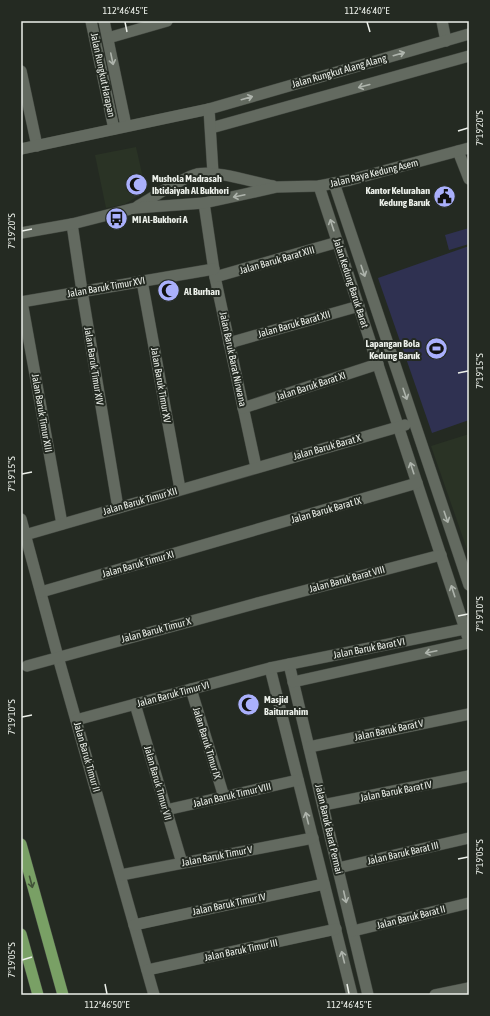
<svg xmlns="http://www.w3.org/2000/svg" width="490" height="1016" viewBox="0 0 490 1016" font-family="'Asap Condensed',sans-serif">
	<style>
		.built { fill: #2a3325 }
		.park { fill: #2f3151 }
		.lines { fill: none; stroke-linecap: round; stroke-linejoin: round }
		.minor-casing { stroke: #434841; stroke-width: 12 }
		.tertiary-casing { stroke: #434841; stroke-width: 12 }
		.primary-casing { stroke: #434841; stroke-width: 12 }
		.minor { stroke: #636a60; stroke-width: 11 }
		.tertiary { stroke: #636a60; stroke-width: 11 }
		.primary { stroke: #79a065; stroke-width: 11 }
		.oneway { stroke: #aeb4ac }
		.oneway2 { stroke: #425339 }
		.ticks { fill: none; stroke: #ecf0ea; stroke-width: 1.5 }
		.labels { text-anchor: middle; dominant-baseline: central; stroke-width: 4; stroke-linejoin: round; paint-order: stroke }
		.street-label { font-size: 10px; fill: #ecf0ea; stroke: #242a22 }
		.poi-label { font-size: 10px; font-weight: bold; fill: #ecf0ea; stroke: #242a22; text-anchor: start }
		.neatline { fill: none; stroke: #ecf0ea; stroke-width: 1.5 }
		.ticks-label { font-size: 10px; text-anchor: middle; fill: #ecf0ea }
	</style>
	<rect width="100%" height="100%" fill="#242a22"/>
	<g class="built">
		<path d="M 136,147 L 146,191 L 125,204 L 106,208 L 95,155 Z"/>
		<path d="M 469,434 L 469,555 L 431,446 Z"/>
	</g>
	<g class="park">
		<path d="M 469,228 L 469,244 L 449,250 L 445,235 Z"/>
		<path d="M 469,246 L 469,420 L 432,433 L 378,278 Z"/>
	</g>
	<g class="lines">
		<defs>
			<g id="minor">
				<path d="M 91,21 L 114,129"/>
				<path d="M 104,21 L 126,126"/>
				<path d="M 442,21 L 446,41"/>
				<path d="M 108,38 L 167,21"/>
				<path d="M 21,71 L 37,146"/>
				<path d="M 21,149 L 209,109"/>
				<path d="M 458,151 L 469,179"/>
				<path d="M 334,183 L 469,585"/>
				<path d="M 319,186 L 469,641"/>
				<path d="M 204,203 L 215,277 L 256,467"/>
				<path d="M 72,224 L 82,291 L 118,508"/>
				<path d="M 215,277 L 338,242"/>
				<path d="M 142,281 L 180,489"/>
				<path d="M 21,302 L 214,269"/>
				<path d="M 22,302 L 62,524"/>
				<path d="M 229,343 L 359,306"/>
				<path d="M 243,408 L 378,364"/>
				<path d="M 21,519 L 58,657 L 154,995"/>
				<path d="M 25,535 L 405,425"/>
				<path d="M 41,592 L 417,483"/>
				<path d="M 289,664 L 368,995"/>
				<path d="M 27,666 L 254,604 L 441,555"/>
				<path d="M 270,668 L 352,995"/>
				<path d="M 293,682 L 469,643"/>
				<path d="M 191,689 L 224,797"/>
				<path d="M 135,704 L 182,863"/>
				<path d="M 76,720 L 270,668 L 469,628"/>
				<path d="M 309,747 L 469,714"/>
				<path d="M 323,805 L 469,776"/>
				<path d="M 166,810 L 298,780"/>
				<path d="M 338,868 L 469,838"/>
				<path d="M 121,875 L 313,838"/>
				<path d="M 134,925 L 324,884"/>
				<path d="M 353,931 L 469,903"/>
				<path d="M 147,970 L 336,929"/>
				<path d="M 435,995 L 469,988"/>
			</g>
			<g id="tertiary">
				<path d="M 211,128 L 469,56"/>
				<path d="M 213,173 L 209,109 L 469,34"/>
				<path d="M 138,206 C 154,197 181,178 197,174 C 217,170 252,182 273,186"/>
				<path d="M 21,233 L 72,224 L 135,208 L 204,203 L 277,187 L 319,186 L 350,180 L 469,148"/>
			</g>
			<g id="primary">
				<path d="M 21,844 L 63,995"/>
				<path d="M 21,934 L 38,995"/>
			</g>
		</defs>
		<use href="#minor" class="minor-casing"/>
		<use href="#tertiary" class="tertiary-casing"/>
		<use href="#primary" class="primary-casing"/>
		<use href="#minor" class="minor"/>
		<use href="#tertiary" class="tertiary"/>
		<use href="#primary" class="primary"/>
	</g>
	<defs><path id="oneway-shaft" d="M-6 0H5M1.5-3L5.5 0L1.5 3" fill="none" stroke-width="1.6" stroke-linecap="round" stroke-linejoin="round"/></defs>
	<g class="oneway">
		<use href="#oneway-shaft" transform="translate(399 54) rotate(-16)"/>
		<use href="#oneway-shaft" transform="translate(112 59) rotate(78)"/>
		<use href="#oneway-shaft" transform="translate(364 86) rotate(165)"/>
		<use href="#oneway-shaft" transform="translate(247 98) rotate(-16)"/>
		<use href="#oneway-shaft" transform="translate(239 196) rotate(168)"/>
		<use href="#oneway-shaft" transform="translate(332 225) rotate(-108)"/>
		<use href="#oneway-shaft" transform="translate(363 271) rotate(71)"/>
		<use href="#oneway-shaft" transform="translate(405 394) rotate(71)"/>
		<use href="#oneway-shaft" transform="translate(412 468) rotate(-108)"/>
		<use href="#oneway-shaft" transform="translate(446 517) rotate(71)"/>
		<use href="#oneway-shaft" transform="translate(453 591) rotate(-108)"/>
		<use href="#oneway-shaft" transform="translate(431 652) rotate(168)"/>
		<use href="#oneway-shaft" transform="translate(307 818) rotate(-104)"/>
		<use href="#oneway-shaft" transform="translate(345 897) rotate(77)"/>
		<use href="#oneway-shaft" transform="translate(343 957) rotate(-104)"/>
	</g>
	<use class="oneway2" href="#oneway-shaft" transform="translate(31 882) rotate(75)"/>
	<path class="ticks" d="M 125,22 L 127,32M 367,22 L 370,32M 458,131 L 468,128M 22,231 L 32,229M 458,373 L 468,371M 22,474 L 32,472M 458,616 L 468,614M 22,717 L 32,715M 458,859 L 468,857M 22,960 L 32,957M 105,984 L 107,994M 347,984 L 349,994"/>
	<defs>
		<symbol id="mosque-disc" viewBox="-11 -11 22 22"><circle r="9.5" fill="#aab0fc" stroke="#242a22"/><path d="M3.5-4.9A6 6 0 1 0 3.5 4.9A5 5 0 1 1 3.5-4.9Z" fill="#111"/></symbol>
		<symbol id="civic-disc" viewBox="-11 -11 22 22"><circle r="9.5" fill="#aab0fc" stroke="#242a22"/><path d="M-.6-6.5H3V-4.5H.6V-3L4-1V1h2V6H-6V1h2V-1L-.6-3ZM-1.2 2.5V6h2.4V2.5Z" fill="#111"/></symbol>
		<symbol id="bus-disc" viewBox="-11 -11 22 22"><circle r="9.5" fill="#aab0fc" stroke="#242a22"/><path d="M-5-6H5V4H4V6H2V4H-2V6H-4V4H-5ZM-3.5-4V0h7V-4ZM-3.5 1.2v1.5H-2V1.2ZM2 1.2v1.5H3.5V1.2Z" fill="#111"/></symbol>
		<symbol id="stadium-disc" viewBox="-11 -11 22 22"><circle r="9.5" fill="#aab0fc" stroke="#242a22"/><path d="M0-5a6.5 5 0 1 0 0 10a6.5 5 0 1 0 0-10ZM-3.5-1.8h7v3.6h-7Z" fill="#111"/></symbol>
	</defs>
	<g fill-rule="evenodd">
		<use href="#mosque-disc" x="124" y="172" width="25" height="25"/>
		<use href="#civic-disc" x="432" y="184" width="25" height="25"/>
		<use href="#bus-disc" x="104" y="206" width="25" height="25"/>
		<use href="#mosque-disc" x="156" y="278" width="25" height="25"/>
		<use href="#stadium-disc" x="424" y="336" width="25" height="25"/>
		<use href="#mosque-disc" x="236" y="692" width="25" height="25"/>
	</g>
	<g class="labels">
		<g class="street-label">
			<text transform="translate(339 71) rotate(-16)">Jalan Rungkut Alang Alang</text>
			<text transform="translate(103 75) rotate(78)">Jalan Rungkut Harapan</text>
			<text transform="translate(374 173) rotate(-14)">Jalan Raya Kedung Asem</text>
			<text transform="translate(277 260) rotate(-16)">Jalan Baruk Barat XIII</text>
			<text transform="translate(351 283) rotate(72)">Jalan Kedung Baruk Barat</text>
			<text transform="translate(106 287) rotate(-10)">Jalan Baruk Timur XVI</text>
			<text transform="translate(294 324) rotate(-16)">Jalan Baruk Barat XII</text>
			<text transform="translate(233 359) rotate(78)">Jalan Baruk Barat Nirwana</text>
			<text transform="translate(94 366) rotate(81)">Jalan Baruk Timur XIV</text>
			<text transform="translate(161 385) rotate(80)">Jalan Baruk Timur XV</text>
			<text transform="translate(311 386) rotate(-18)">Jalan Baruk Barat XI</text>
			<text transform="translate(42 413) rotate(80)">Jalan Baruk Timur XIII</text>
			<text transform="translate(327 447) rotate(-16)">Jalan Baruk Barat X</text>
			<text transform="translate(140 501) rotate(-16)">Jalan Baruk Timur XII</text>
			<text transform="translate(326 510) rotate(-16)">Jalan Baruk Barat IX</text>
			<text transform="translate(138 564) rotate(-16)">Jalan Baruk Timur XI</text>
			<text transform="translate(347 579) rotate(-15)">Jalan Baruk Barat VIII</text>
			<text transform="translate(156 630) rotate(-15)">Jalan Baruk Timur X</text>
			<text transform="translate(369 648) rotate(-11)">Jalan Baruk Barat VI</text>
			<text transform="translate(173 694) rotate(-15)">Jalan Baruk Timur VI</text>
			<text transform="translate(389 730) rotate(-12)">Jalan Baruk Barat V</text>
			<text transform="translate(207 743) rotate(73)">Jalan Baruk Timur IX</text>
			<text transform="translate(87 757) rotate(74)">Jalan Baruk Timur II</text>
			<text transform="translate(158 783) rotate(74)">Jalan Baruk Timur VII</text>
			<text transform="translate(396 791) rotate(-11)">Jalan Baruk Barat IV</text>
			<text transform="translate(232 795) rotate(-13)">Jalan Baruk Timur VIII</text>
			<text transform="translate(329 829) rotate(77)">Jalan Baruk Barat Permai</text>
			<text transform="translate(403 853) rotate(-13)">Jalan Baruk Barat III</text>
			<text transform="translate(217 856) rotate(-11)">Jalan Baruk Timur V</text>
			<text transform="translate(229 904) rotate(-12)">Jalan Baruk Timur IV</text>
			<text transform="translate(411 917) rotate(-14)">Jalan Baruk Barat II</text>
			<text transform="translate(241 950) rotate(-12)">Jalan Baruk Timur III</text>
		</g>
		<g class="poi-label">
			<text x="152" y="178">Mushola Madrasah<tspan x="152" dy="12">Ibtidaiyah Al Bukhori</tspan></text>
			<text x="430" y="190" text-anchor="end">Kantor Kelurahan<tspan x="430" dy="12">Kedung Baruk</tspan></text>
			<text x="132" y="219">MI Al-Bukhori A</text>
			<text x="184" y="291">Al Burhan</text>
			<text x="420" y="343" text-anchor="end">Lapangan Bola<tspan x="420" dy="12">Kedung Baruk</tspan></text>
			<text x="264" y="699">Masjid<tspan x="264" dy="12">Baiturrahim</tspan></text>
		</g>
	</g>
	<rect width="490" height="1016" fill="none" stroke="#242a22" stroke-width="44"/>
	<rect x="22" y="22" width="446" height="972" class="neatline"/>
	<g class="ticks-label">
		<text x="125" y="14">112°46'45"E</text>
		<text x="367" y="14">112°46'40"E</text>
		<text transform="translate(479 128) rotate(-90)" y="4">7°19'20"S</text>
		<text transform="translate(11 231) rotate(-90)" y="4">7°19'20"S</text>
		<text transform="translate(479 371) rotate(-90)" y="4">7°19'15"S</text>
		<text transform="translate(11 474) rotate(-90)" y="4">7°19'15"S</text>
		<text transform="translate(479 614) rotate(-90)" y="4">7°19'10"S</text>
		<text transform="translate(11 717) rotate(-90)" y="4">7°19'10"S</text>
		<text transform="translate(479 857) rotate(-90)" y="4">7°19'05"S</text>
		<text transform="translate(11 960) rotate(-90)" y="4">7°19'05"S</text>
		<text x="107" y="1008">112°46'50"E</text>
		<text x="349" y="1008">112°46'45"E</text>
	</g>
</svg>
